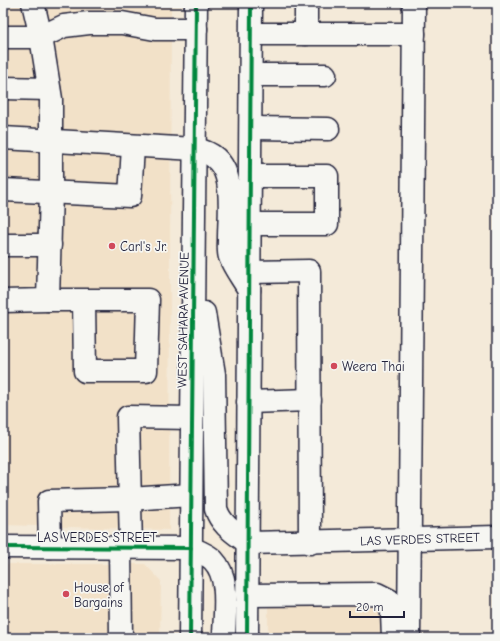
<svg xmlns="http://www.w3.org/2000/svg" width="500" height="641" viewBox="0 0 500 641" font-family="'Comic Neue',sans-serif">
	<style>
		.built { fill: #f2e1c8 }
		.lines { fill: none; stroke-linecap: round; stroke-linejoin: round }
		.minor-casing { stroke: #22223b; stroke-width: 25 }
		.major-casing { stroke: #22223b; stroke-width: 25 }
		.minor { stroke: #f6f6f2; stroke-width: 22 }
		.major { stroke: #f6f6f2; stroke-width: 22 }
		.cycleway-casing { stroke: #f6f6f2; stroke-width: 6 }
		.cycleway { stroke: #00873e; stroke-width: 4 }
		.poi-dot { fill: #d1495b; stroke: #f6f6f2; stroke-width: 1.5 }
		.labels { text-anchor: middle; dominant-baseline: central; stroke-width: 3.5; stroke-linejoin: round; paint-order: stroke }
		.poi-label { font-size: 13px; fill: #22223b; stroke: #f6f6f2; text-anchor: start }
		.street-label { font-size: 13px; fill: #22223b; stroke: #f6f6f2 }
	</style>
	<rect width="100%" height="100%" fill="#f4ead9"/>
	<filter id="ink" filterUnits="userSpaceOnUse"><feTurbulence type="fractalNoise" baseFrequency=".025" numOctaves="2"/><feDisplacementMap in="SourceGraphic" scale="8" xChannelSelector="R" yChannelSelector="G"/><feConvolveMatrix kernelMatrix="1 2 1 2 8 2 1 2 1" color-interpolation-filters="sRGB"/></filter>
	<g filter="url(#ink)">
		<g class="built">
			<path d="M 3,3 L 171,3 L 169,530 L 3,525 Z"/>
			<path d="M 3,564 L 145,564 L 161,581 L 160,638 L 3,638 Z"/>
			<path d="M 268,588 L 406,592 L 406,638 L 268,638 Z"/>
		</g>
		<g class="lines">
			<defs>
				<g id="minor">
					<path d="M 306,3 L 306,34"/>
					<path d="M 251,34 L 414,34"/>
					<path d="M 3,37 L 41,37 L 64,26 L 89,23 L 122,23 L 155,29 L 196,29"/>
					<path d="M 251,75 L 325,75"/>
					<path d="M 3,88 L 49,89"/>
					<path d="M 251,128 L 328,129"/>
					<path d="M 3,138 L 195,149"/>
					<path d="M 3,190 L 130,196 L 133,147"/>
					<path d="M 250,224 L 327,224 L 327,176 L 250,176"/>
					<path d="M 3,245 L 50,245"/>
					<path d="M 250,272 L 309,271 L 310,543"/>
					<path d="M 48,300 L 148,300 L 146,371 L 85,371 L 84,301"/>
					<path d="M 3,301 L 48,300 L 51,191 L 51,99 L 41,37 L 33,3"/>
					<path d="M 248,402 L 310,400"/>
					<path d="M 248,543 L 497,537"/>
					<path d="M 3,547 L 191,548"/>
					<path d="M 50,547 L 49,501 L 129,499 L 191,495"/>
					<path d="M 120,547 L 121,638"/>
					<path d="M 131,547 L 128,417 L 192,418"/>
					<path d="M 247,595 L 377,594 L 389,600 L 392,612 L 393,638"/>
					<path d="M 409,638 L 414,3"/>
				</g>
				<g id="major">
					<path d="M 195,149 C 239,157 229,204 229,239 C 229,244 228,252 230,257 C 234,268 243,279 249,290"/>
					<path d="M 204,313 L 214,374 L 216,509 C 221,525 235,533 248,543"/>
					<path d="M 191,548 C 198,551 207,554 213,560 C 231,578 224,614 224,638"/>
					<path d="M 190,638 L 196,3"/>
					<path d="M 247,638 L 251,3"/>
				</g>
			</defs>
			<use href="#minor" class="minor-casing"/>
			<use href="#major" class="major-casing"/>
			<use href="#minor" class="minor"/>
			<use href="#major" class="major"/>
			<defs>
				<g id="cycleway">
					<path d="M 3,547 L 191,548"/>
					<path d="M 190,638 L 196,3"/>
					<path d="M 247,638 L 251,3"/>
				</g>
			</defs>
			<use href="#cycleway" class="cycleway-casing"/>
			<use href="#cycleway" class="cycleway"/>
		</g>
	</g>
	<g class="poi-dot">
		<circle cx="112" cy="246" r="4"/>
		<circle cx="334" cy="366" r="4"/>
		<circle cx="66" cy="594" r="4"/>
	</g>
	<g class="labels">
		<g class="poi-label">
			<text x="120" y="246">Carl's Jr.</text>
			<text x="342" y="366">Weera Thai</text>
			<text x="74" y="587">House of<tspan x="74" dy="15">Bargains</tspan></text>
		</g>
		<g class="street-label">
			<text transform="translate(183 320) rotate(-89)">WEST SAHARA AVENUE</text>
			<text x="97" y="537">LAS VERDES STREET</text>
			<text transform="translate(420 539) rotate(-2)">LAS VERDES STREET</text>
		</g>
	</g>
	<rect width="500" height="641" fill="none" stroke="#f6f6f2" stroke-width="16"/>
	<rect x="8" y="8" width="484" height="625" fill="none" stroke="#22223b" stroke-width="1.5" filter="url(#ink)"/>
	<path d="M350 611v6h54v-6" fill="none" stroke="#22223b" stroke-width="2"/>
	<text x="356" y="611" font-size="12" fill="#22223b" stroke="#f6f6f2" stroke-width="3" paint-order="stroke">20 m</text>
</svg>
